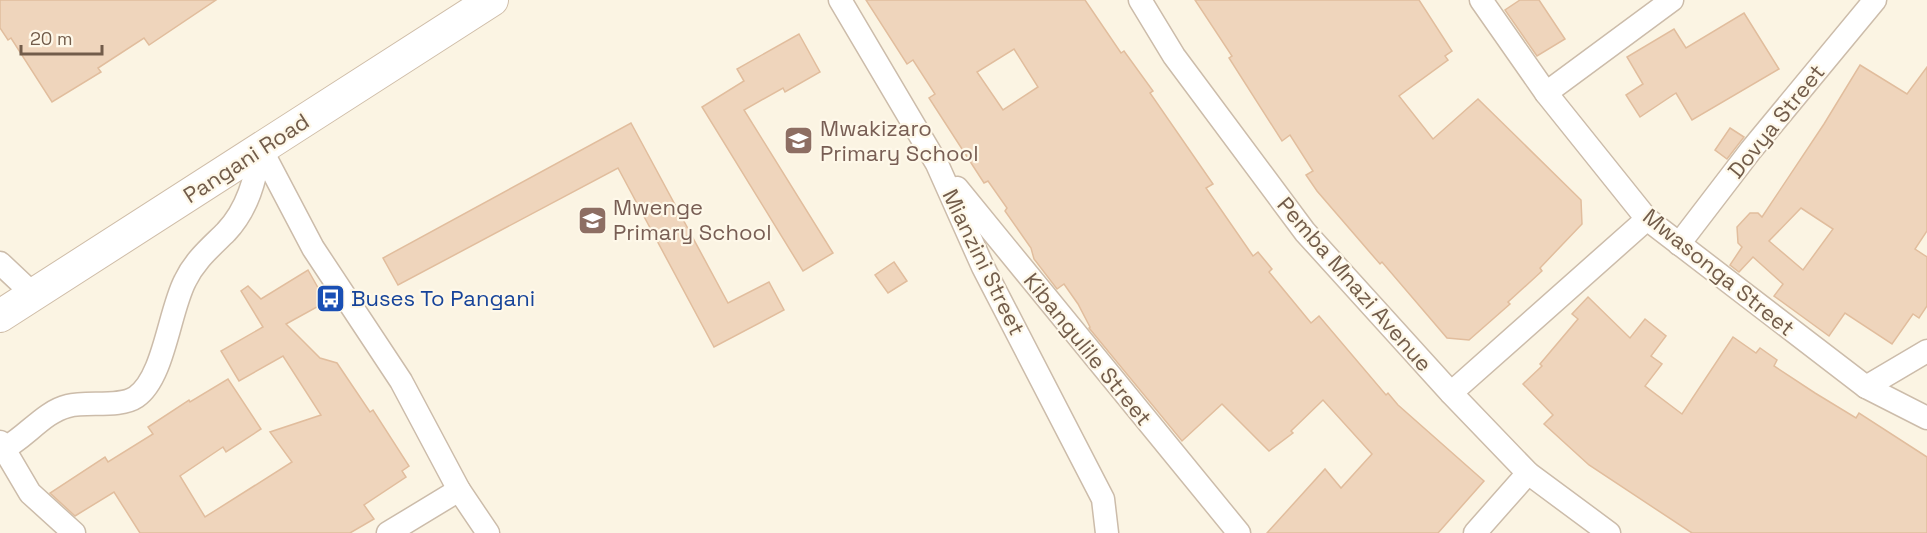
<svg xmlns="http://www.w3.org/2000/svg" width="1927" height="533" viewBox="0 0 1927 533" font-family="'Space Grotesk',sans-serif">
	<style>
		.building { fill: #efd5bc; stroke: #e1bd9d; stroke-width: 1.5; fill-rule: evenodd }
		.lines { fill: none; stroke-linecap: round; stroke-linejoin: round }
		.minor-casing { stroke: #ccbcaa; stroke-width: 25 }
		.secondary-casing { stroke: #cfbda8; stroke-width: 34 }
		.minor { stroke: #fff; stroke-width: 22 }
		.secondary { stroke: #fff; stroke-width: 32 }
		.labels { text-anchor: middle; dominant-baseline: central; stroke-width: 4.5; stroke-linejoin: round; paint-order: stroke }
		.street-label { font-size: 22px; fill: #725c4a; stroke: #fef8e9 }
		.education-label { font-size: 22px; fill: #785e54; stroke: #fef8e9; text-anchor: start }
		.transit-label { font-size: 22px; fill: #164399; stroke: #fef8e9; text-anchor: start }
	</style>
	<rect width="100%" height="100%" fill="#fbf4e3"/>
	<g class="building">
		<path d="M 0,0 L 216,0 L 149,45 L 144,38 L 98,68 L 101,72 L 52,102 L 11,38 L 8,40 L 0,28 Z"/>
		<path d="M 866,0 L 1085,0 L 1121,53 L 1124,51 L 1153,91 L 1150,93 L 1213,184 L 1206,188 L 1253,256 L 1258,252 L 1272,269 L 1269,272 L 1311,323 L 1319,316 L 1386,395 L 1388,393 L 1398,405 L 1484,481 L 1438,533 L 1267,533 L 1325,469 L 1341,488 L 1372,454 L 1323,400 L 1291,431 L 1293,433 L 1269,451 L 1222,404 L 1182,441 L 1089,328 L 1090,327 L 1078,304 L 1064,284 L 1057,289 L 1034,259 L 1031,248 L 1005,211 L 1007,208 L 988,181 L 984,183 L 929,98 L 935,94 L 913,60 L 907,64 ZM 1014,49 L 1038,87 L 1003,110 L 977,72 Z"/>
		<path d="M 1195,0 L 1419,0 L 1452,51 L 1445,56 L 1448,60 L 1399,96 L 1433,139 L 1478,99 L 1581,200 L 1582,224 L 1540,268 L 1542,271 L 1508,302 L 1510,304 L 1469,340 L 1447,338 L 1382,262 L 1380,264 L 1317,191 L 1306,175 L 1313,171 L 1290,135 L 1282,141 L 1229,58 L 1232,56 Z"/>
		<path d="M 1520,0 L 1539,0 L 1565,39 L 1537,56 L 1505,10 Z"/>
		<path d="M 1744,13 L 1779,69 L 1692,120 L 1676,93 L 1640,117 L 1626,95 L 1643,84 L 1627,57 L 1674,29 L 1686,48 Z"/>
		<path d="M 799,34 L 820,72 L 785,92 L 783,88 L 744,110 L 833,253 L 803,271 L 702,107 L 744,81 L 737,69 Z"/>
		<path d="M 1860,65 L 1907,94 L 1927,67 L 1927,231 L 1915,249 L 1927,257 L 1927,306 L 1919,318 L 1913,314 L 1892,344 L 1845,313 L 1829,336 L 1774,296 L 1783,284 L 1753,257 L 1739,272 L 1730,265 L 1742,247 L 1738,243 L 1737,227 L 1750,213 L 1758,213 L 1762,217 L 1824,124 ZM 1801,208 L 1833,229 L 1803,270 L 1769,241 Z"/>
		<path d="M 631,123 L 728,303 L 769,282 L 784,310 L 714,347 L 618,168 L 398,285 L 383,258 Z"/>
		<path d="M 1730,128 L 1744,137 L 1727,159 L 1715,150 Z"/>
		<path d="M 894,262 L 907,281 L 888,293 L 875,275 Z"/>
		<path d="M 308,270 L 326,302 L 286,324 L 320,358 L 337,363 L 370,412 L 373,410 L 409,466 L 402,471 L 406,477 L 364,505 L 374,519 L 350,533 L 140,533 L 114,492 L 75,516 L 50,493 L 105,457 L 108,462 L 153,434 L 148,427 L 189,400 L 190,402 L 228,379 L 261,429 L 226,452 L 223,447 L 180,476 L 205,517 L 292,462 L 270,432 L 321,415 L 283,356 L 239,381 L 221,351 L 263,327 L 241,291 L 248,286 L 261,299 Z"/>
		<path d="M 1588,297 L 1630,338 L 1645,319 L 1666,336 L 1651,356 L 1662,364 L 1645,386 L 1682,414 L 1733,337 L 1756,353 L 1760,348 L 1777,360 L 1774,366 L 1815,393 L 1856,418 L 1859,413 L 1927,457 L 1927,533 L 1692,533 L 1589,465 L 1544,424 L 1553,415 L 1523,384 L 1542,366 L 1540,364 L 1578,319 L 1572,314 Z"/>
	</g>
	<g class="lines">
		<defs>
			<g id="minor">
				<path d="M 840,0 L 937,164 L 983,267 L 1103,499 L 1107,533"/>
				<path d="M 1140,0 L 1174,56 L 1305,232 L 1451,393 L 1528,473 L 1609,533"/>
				<path d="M 1481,0 L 1546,93 L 1647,219 L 1866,387 L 1927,418"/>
				<path d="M 1546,93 L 1672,0"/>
				<path d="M 261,149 L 313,248 L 401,381 L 459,490 L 488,533"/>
				<path d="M 957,188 L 1239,533"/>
				<path d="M 1679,244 L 1751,150 L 1875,0"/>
				<path d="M 0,263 L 34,295"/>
				<path d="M 1866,387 L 1927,351"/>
				<path d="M 1451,393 L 1647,219"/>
				<path d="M 0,442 L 30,493 L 74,533"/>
				<path d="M 0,451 C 25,439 43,412 68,406 C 87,401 120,408 136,397 C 164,378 169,312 185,281 C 195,260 210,248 226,232 C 248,209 255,179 261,149"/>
				<path d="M 388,533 L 459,490"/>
				<path d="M 1475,533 L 1528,473"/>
			</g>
			<path id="secondary" d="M 0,316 L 492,0"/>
		</defs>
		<use href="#minor" class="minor-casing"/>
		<use href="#secondary" class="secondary-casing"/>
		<use href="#minor" class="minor"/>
		<use href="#secondary" class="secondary"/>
	</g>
	<defs>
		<symbol id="school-square" viewBox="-11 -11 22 22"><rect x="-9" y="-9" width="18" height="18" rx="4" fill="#8d6e63" stroke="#fef8e9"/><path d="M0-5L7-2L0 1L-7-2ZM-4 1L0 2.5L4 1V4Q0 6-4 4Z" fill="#fff"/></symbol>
		<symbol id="bus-square" viewBox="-11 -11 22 22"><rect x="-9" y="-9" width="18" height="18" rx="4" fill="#1a4fb4" stroke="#fef8e9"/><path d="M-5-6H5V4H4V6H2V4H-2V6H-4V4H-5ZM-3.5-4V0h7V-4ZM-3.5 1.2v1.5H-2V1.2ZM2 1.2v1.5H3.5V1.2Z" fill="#fff"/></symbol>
	</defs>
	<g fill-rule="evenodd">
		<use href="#school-square" x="782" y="124" width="33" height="33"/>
		<use href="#school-square" x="576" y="204" width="33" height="33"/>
		<use href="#bus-square" x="314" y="282" width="33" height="33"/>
	</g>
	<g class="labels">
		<g class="street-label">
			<text transform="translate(1776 121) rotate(-51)">Dovya Street</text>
			<text transform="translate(246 158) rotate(-33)">Pangani Road</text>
			<text transform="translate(984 262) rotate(64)">Mianzini Street</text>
			<text transform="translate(1719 272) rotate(39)">Mwasonga Street</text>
			<text transform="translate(1355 284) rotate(49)">Pemba Mnazi Avenue</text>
			<text transform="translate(1088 349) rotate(51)">Kibangulile Street</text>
		</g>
		<g class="education-label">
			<text x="820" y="128">Mwakizaro<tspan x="820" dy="25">Primary School</tspan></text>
			<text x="613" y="207">Mwenge<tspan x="613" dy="25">Primary School</tspan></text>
		</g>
		<g class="transit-label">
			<text x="351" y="298">Buses To Pangani</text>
		</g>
	</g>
	<path d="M21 45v9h81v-9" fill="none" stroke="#725c4a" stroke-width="3"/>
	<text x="30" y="45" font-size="18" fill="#725c4a" stroke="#fef8e9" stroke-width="4.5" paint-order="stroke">20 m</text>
</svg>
